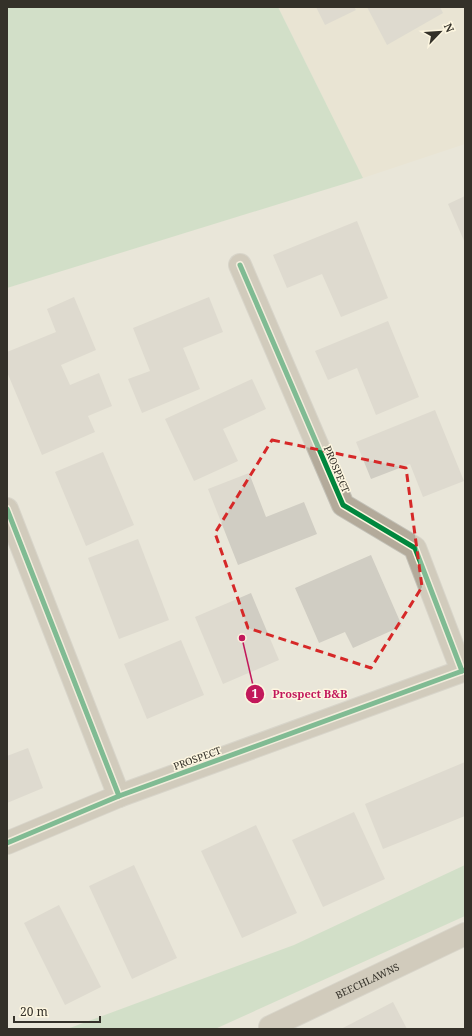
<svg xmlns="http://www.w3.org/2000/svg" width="472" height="1036" viewBox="0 0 472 1036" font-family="'Noto Serif',serif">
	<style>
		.built { fill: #e8e2cc }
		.green { fill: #b6d8b4 }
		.building { fill: #d0cdc3 }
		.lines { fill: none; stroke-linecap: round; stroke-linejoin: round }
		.minor-casing { stroke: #c3c1b7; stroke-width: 24 }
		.minor { stroke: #b3aa9a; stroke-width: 22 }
		.cycleway-casing { stroke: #fdf6e0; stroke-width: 8 }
		.cycleway { stroke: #00873e; stroke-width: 5 }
		.marked { fill: none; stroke: #d62828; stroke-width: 3; stroke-dasharray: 8 5; stroke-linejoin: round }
		.labels { text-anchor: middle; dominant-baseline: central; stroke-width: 3; stroke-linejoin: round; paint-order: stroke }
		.street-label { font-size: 10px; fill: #343129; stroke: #fdf6e0 }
		.leader { fill: none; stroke: #c2185b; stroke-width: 1.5 }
		.callout-dot { fill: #c2185b; stroke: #fdf6e0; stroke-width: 1.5 }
		.mark-label { font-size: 12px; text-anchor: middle; font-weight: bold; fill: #fff }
		.callout-label { font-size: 11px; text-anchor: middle; font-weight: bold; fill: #c2185b; stroke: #fdf6e0; stroke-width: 3; stroke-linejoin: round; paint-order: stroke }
	</style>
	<rect width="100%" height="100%" fill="#e9e6d9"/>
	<path class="built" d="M 278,7 L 465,7 L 465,144 L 363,178 Z"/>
	<g class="green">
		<path d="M 7,7 L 278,7 L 363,178 L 7,288 Z"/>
		<path d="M 465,865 L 465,916 L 215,1029 L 67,1029 L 294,945 Z"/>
	</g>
	<g class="building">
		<path d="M 316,7 L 354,7 L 356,10 L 325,25 Z"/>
		<path d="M 367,7 L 440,7 L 443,13 L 387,45 Z"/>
		<path d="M 465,196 L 465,243 L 448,204 Z"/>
		<path d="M 357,221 L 388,298 L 341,317 L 322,274 L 287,288 L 273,255 Z"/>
		<path d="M 74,297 L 96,350 L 61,365 L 70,385 L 99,373 L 112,406 L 88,416 L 95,432 L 42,455 L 7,372 L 7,352 L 56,332 L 47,309 Z"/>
		<path d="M 209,297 L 223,332 L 183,348 L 200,389 L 142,413 L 128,379 L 150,371 L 133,328 Z"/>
		<path d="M 388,321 L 419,397 L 376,415 L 357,368 L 328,380 L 315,351 Z"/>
		<path d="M 252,379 L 266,409 L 223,429 L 238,461 L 194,481 L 165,419 Z"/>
		<path d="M 435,410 L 464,481 L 423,497 L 410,464 L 371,479 L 356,442 Z"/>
		<path d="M 103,452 L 134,525 L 86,546 L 55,472 Z"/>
		<path d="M 249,473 L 266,517 L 304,502 L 317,534 L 238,565 L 208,489 Z"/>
		<path d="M 138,539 L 169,620 L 119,639 L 88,558 Z"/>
		<path d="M 371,555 L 402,626 L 353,648 L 345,632 L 319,643 L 295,588 Z"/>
		<path d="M 251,593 L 279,660 L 223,684 L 195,617 Z"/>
		<path d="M 181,640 L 204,695 L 147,719 L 124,664 Z"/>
		<path d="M 28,748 L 43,788 L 7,803 L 7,756 Z"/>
		<path d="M 465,762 L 465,816 L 383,849 L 365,804 Z"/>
		<path d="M 354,812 L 385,879 L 323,907 L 292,840 Z"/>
		<path d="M 256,825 L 297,913 L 242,938 L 201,851 Z"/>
		<path d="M 134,865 L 177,958 L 132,979 L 89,886 Z"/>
		<path d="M 59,905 L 101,987 L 65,1005 L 24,923 Z"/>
		<path d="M 393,1002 L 407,1029 L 341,1029 Z"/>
	</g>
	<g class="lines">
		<defs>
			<g id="minor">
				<path d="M 240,265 L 343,505 L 415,548 L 462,671"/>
				<path d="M 7,509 L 119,796"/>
				<path d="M 7,843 L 119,796 L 465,670"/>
				<path id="s1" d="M 271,1029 L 270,1027 L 465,934"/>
			</g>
		</defs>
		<use href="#minor" class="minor-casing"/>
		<use href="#minor" class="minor"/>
		<defs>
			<g id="cycleway">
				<path d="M 240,265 L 343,505 L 415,548 L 462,671"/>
				<path d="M 7,509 L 119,796"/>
				<path d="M 7,843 L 119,796 L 465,670"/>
			</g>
		</defs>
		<use href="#cycleway" class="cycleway-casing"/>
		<use href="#cycleway" class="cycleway"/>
	</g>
	<path d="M0 0H472V1036H0ZM 272,440 L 406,468 L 422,587 L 371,668 L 248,628 L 215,533 Z" fill="#e9e6d9" fill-opacity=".55" fill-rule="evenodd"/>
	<path class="marked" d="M 272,440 L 406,468 L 422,587 L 371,668 L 248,628 L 215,533 Z"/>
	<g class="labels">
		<g class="street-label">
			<text transform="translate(337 469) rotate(67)">PROSPECT</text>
			<text transform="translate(197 758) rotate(-20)">PROSPECT</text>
			<text stroke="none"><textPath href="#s1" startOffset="110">BEECHLAWNS</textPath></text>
		</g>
	</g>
	<path class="leader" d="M242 638L255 694"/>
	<g class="callout-dot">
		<circle cx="242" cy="638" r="4"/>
		<circle cx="255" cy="694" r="10"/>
	</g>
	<g class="mark-label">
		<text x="255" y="698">1</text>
	</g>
	<g class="callout-label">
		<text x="310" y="698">Prospect B&amp;B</text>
	</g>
	<rect width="472" height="1036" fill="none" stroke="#343129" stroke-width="16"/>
	<g transform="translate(440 32) rotate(65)" stroke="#fdf6e0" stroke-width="3" paint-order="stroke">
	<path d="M0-3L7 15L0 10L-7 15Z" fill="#343129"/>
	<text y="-6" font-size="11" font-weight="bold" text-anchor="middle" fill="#343129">N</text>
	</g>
	<path d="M14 1016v6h86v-6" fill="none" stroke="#343129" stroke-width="2"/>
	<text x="20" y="1016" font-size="12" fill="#343129" stroke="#fdf6e0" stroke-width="3" paint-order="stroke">20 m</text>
</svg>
